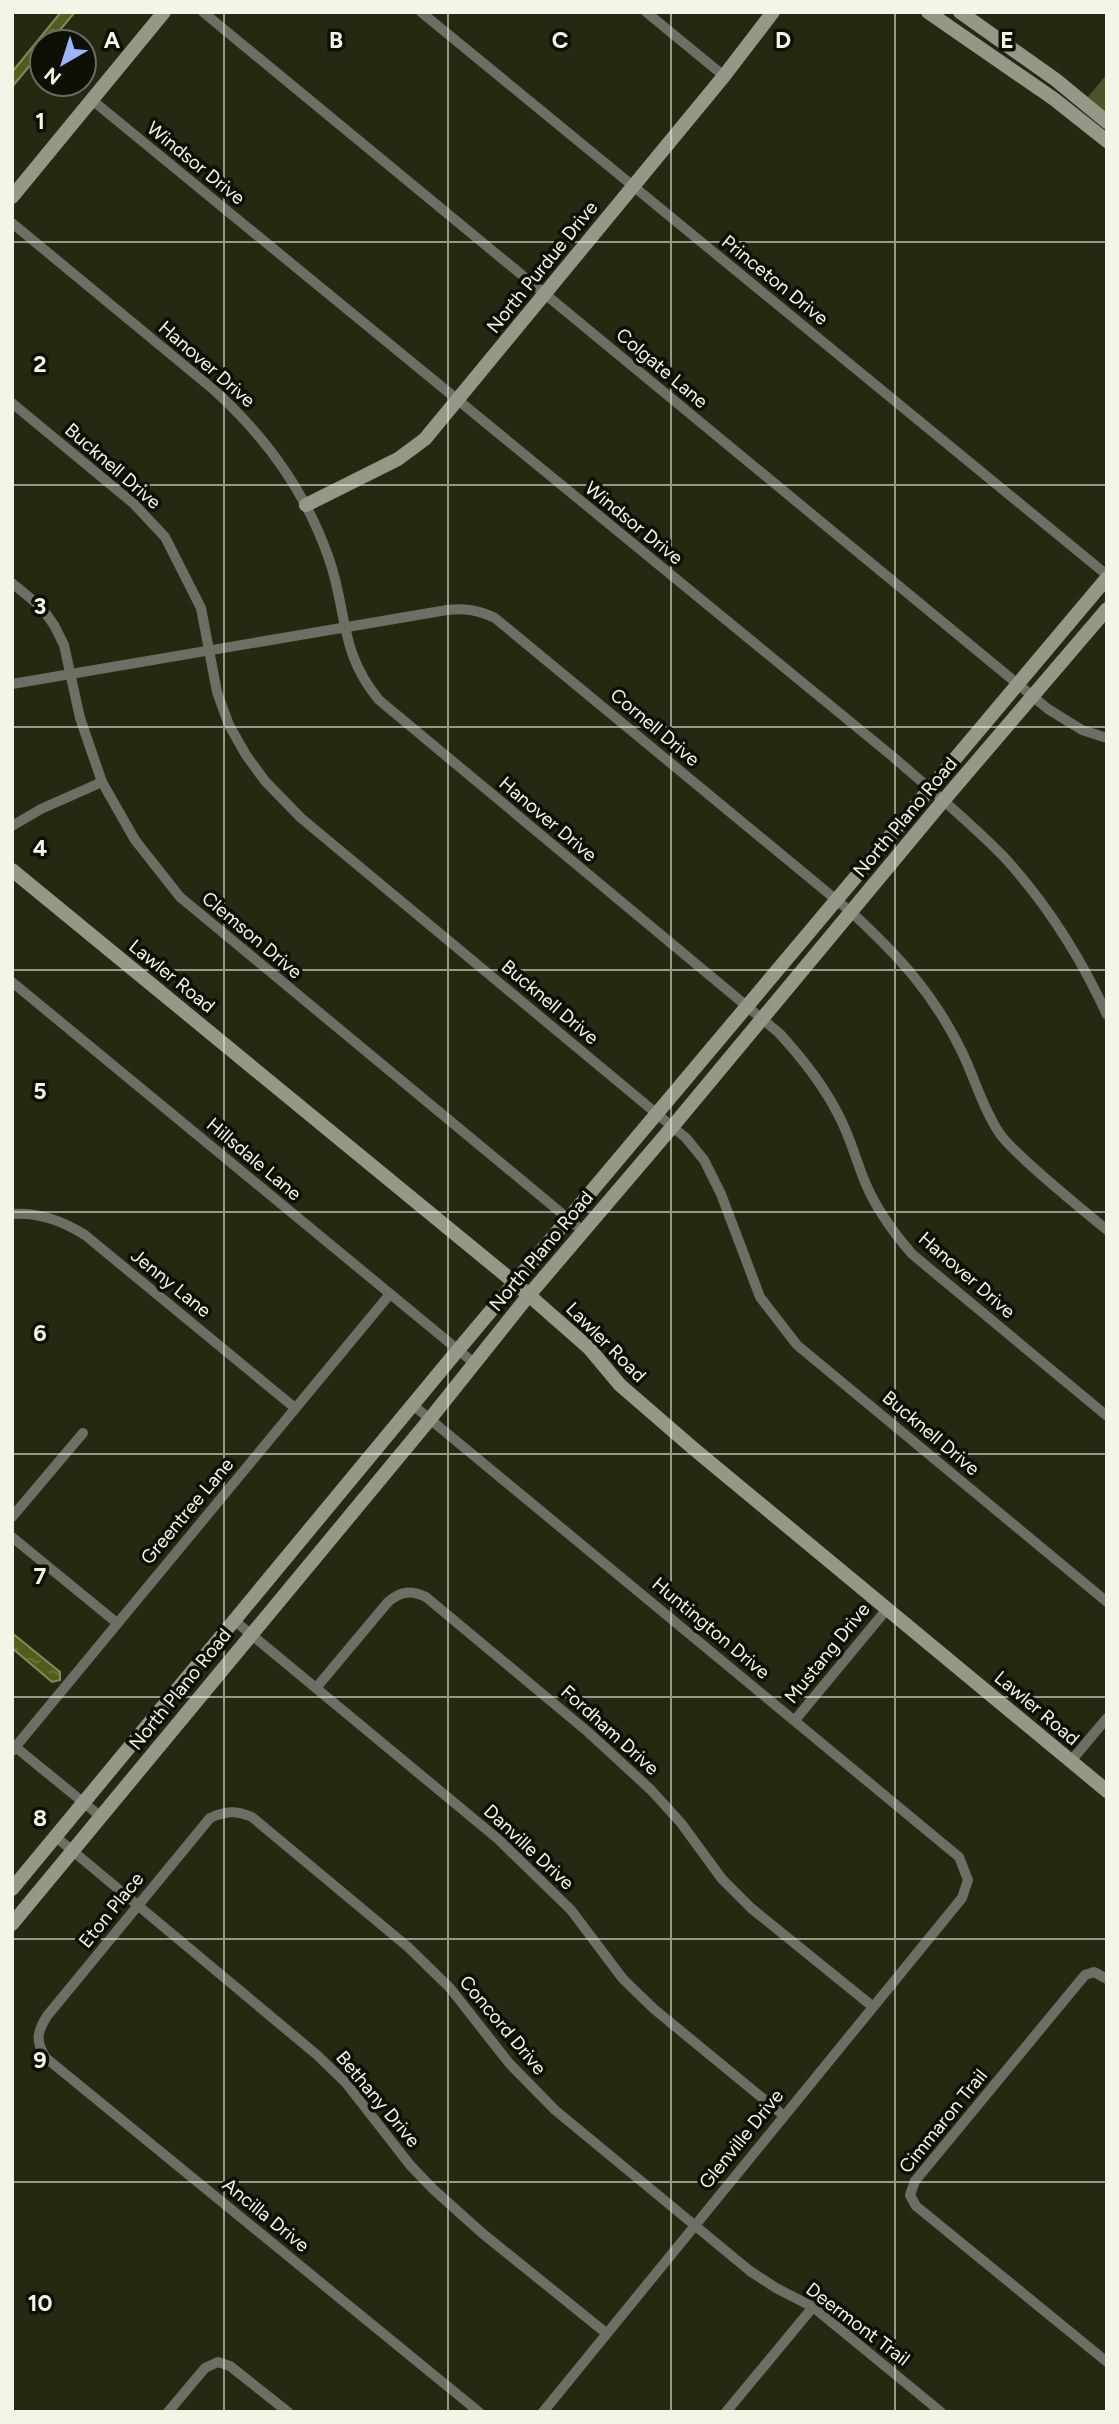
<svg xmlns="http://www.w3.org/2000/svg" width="1119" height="2424" viewBox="0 0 1119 2424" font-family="Figtree,sans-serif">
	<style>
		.grass { fill: #4b532b }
		.water { fill: url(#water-ripples); stroke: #828b59; stroke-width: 2 }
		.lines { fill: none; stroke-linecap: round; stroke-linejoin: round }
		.street { stroke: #6c6f63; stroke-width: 10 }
		.secondary { stroke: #949886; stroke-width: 14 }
		.grid { fill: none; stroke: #f2f6e7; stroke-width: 2; stroke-opacity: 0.55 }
		.labels { text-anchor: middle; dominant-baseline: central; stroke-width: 7; stroke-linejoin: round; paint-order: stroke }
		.street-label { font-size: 19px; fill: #f2f6e7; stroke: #0e1006 }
		.grid-label { font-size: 23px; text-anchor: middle; font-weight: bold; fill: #f2f6e7; stroke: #0e1006; stroke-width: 7; stroke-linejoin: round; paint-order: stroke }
	</style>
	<defs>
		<pattern id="water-ripples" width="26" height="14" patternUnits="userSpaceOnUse" patternTransform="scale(1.75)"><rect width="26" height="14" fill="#525d1c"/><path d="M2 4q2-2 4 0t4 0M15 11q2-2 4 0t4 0" fill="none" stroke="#6b753d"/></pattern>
	</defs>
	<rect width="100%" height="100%" fill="#242911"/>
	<path class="grass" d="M 1107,74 L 1107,114 L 1087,98 Z"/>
	<g class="water">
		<path d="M 61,12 L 75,12 L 50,42 L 42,42 L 42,51 L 12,87 L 12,72 Z"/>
		<path d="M 12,1633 L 60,1672 L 60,1680 L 52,1682 L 12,1648 Z"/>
	</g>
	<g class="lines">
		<g class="street">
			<path d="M 203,12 L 1048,709 L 1082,730 L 1107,738"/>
			<path d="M 421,12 L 1107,575"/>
			<path d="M 646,12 L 724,76"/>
			<path d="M 92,100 L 892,756 C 930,789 969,821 1004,857 C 1046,903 1081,958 1107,1015"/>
			<path d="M 12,223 L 214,390 C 265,436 305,491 328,556 C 348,610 338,651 379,700 L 779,1033 C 803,1059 823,1084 839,1116 C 850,1137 856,1160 865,1182 C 876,1209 893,1232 912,1254 L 1107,1416"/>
			<path d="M 12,403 L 134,504 L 165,537 L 201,608 L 217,692 L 229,725 L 246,755 L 265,781 L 301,818 L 686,1138 L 704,1160 L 721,1194 L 760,1297 L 797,1345 L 1107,1602"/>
			<path d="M 12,583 L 41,607 L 54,625 L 64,645 L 80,718 L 102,782 L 135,840 L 180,897 L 583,1231"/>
			<path d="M 12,684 L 447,610 C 465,608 478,610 495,618 L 851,912 C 898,955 934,994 962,1052 C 975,1079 983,1109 1000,1134 C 1007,1144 1018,1153 1026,1161 C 1052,1185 1079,1207 1107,1230"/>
			<path d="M 12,826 L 41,809 L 102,782"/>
			<path d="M 12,982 L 474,1363"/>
			<path d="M 12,1214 C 39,1212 63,1221 85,1235 L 295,1408"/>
			<path d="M 414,1406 L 959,1857 L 968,1880 L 962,1898 L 543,2412"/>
			<path d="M 12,1517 L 83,1433"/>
			<path d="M 12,1537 L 117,1623"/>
			<path d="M 235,1621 L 498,1839 L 571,1910 L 623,1979 L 654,2009 L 783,2115"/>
			<path d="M 316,1688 L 388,1602 C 401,1591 411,1590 426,1597 L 588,1732 L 651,1790 L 681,1823 L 722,1879 L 751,1908 L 872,2006"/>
			<path d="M 795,1720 L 887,1609"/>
			<path d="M 13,1745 L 100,1816"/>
			<path d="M 12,1751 L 390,1294"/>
			<path d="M 1071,1761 L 1107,1718"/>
			<path d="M 56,1837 L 317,2055 L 346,2083 L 410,2165 L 433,2189 L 482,2233 L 606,2333"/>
			<path d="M 1107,1979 L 1094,1972 L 1085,1975 L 1080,1981 L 915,2181 L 910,2195 L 916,2206 L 1107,2362"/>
			<path d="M 168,2412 L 205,2368 L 218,2362 L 230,2366 L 288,2412"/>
			<path d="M 479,2412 L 46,2058 C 35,2041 37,2032 47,2016 L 210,1818 C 226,1811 235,1810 252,1817 L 408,1947 L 450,1988 L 509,2063 L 555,2110 L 750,2271 L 776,2288 L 813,2307 L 941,2412"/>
			<path d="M 726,2412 L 813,2307"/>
		</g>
		<g class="secondary">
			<path d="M 928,12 L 1054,99 L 1107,141"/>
			<path d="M 960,12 L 1056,80 L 1107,122"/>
			<path d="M 12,197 L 164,12"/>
			<path d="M 306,505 L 398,459 L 425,439 L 724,76 L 773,12"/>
			<path d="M 12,870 L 515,1283 L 589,1348 L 620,1385 L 694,1449 L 1107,1791"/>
			<path d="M 12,1889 L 458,1350 L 1107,578"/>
			<path d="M 12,1924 L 430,1419 L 529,1295 L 673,1126 L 943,801 L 1107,609"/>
		</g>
	</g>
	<path class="grid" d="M 224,12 L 224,2412M 448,12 L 448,2412M 671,12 L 671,2412M 895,12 L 895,2412M 12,242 L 1107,242M 12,485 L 1107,485M 12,727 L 1107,727M 12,970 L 1107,970M 12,1212 L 1107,1212M 12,1454 L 1107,1454M 12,1697 L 1107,1697M 12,1939 L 1107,1939M 12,2182 L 1107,2182"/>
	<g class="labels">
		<g class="street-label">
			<text transform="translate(196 163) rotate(39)">Windsor Drive</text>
			<text transform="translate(542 267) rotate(-51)">North Purdue Drive</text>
			<text transform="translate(775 280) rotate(39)">Princeton Drive</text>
			<text transform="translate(207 364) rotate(41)">Hanover Drive</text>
			<text transform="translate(662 368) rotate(40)">Colgate Lane</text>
			<text transform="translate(113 466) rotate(41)">Bucknell Drive</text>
			<text transform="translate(634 523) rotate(39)">Windsor Drive</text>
			<text transform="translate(655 727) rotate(40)">Cornell Drive</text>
			<text transform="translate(905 817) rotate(-50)">North Plano Road</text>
			<text transform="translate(548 819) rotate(40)">Hanover Drive</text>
			<text transform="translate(252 935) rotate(40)">Clemson Drive</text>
			<text transform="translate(172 976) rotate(39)">Lawler Road</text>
			<text transform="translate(550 1002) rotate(40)">Bucknell Drive</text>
			<text transform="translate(254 1159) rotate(40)">Hillsdale Lane</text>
			<text transform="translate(541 1251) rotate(-50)">North Plano Road</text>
			<text transform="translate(967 1275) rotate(41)">Hanover Drive</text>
			<text transform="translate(171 1283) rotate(39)">Jenny Lane</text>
			<text transform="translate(606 1342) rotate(45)">Lawler Road</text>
			<text transform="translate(931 1433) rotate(40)">Bucknell Drive</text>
			<text transform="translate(187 1511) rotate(-50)">Greentree Lane</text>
			<text transform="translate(711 1628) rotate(40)">Huntington Drive</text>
			<text transform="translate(827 1653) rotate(-51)">Mustang Drive</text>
			<text transform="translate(180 1689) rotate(-51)">North Plano Road</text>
			<text transform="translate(1037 1708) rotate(40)">Lawler Road</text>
			<text transform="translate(610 1730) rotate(42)">Fordham Drive</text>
			<text transform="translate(529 1847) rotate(43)">Danville Drive</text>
			<text transform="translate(111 1910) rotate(-51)">Eton Place</text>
			<text transform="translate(503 2025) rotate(50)">Concord Drive</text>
			<text transform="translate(378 2099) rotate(50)">Bethany Drive</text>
			<text transform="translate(943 2121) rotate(-51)">Cimmaron Trail</text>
			<text transform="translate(741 2139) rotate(-51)">Glenville Drive</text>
			<text transform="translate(266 2215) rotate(39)">Ancilla Drive</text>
			<text transform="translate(858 2324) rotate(37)">Deermont Trail</text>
		</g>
	</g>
	<g class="grid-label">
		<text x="112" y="48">A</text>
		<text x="336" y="48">B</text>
		<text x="560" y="48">C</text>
		<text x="783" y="48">D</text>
		<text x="1007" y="48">E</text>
		<text x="40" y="129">1</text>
		<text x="40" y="372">2</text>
		<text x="40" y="614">3</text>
		<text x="40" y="856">4</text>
		<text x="40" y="1099">5</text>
		<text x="40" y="1341">6</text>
		<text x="40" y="1584">7</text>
		<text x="40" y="1826">8</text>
		<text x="40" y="2068">9</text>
		<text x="40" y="2311">10</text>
	</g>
	<rect width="1119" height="2424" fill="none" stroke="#f2f6e7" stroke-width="28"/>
	<g transform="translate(63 63) rotate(219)"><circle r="33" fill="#0e1006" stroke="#696c60" stroke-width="2"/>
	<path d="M0-5L12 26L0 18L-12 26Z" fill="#9ab5fd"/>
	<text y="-10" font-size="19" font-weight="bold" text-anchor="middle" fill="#f2f6e7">N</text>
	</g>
</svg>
